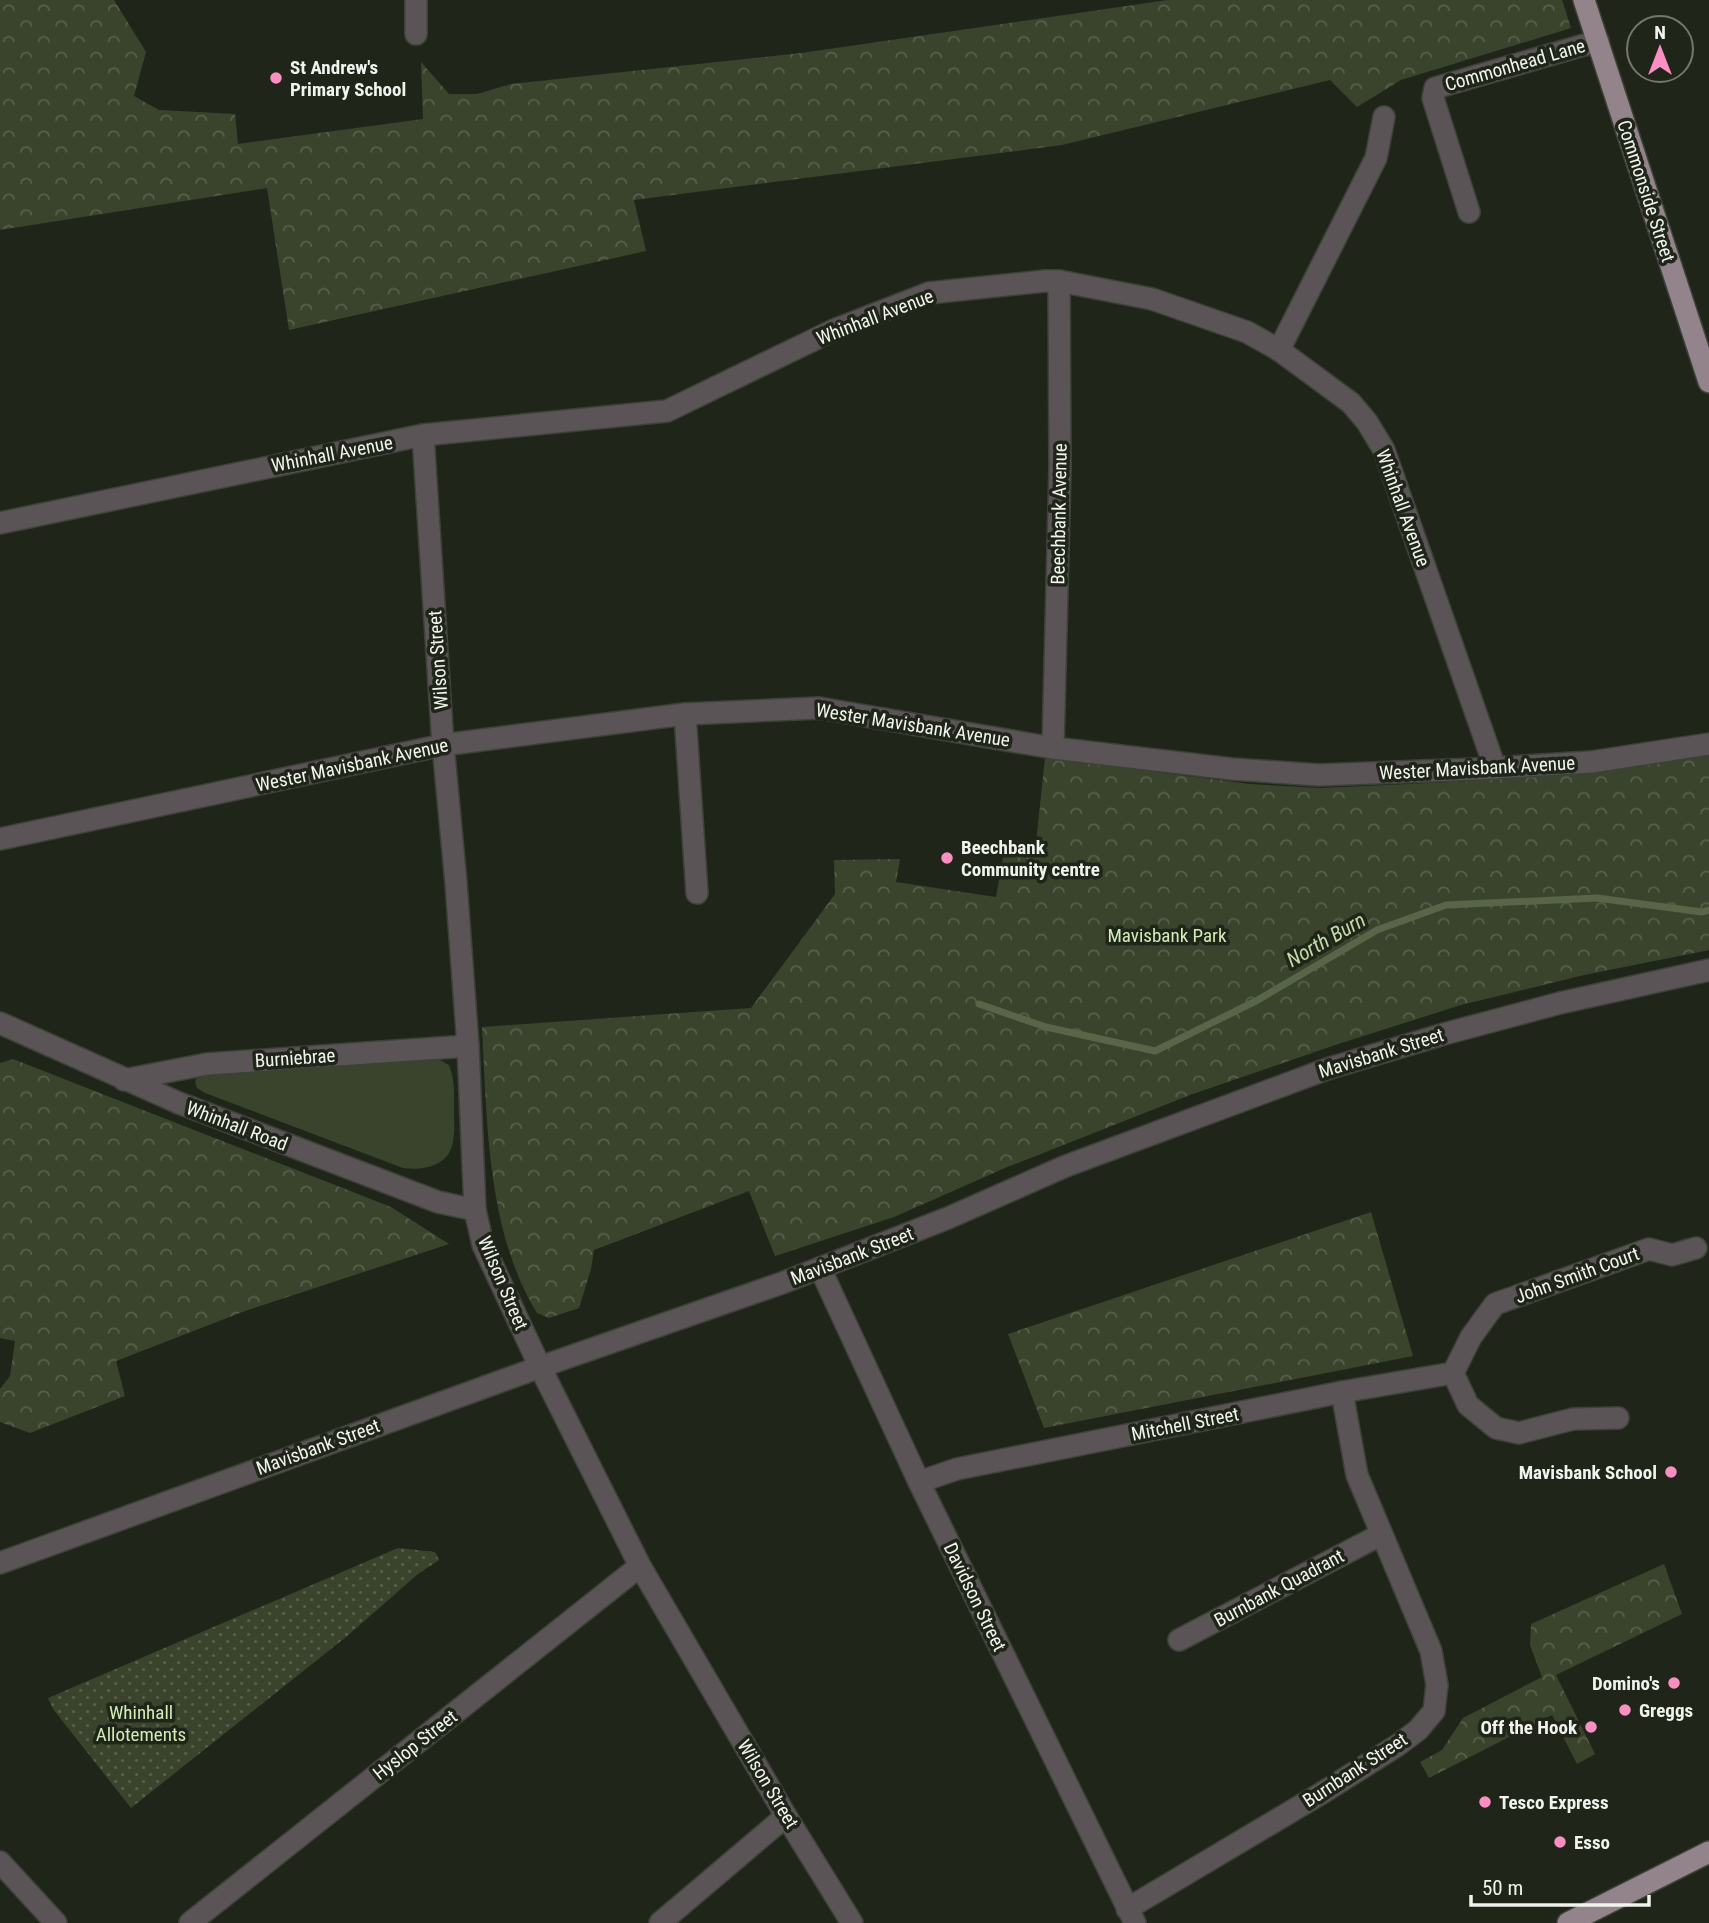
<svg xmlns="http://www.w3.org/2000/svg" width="1709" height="1923" viewBox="0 0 1709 1923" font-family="'Roboto Condensed',sans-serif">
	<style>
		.grass { fill: #3a442d }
		.forest { fill: url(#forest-crowns) }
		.garden { fill: url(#garden-dots) }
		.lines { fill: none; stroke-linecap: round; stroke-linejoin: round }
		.stream { stroke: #586549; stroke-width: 7 }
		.minor-casing { stroke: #3d4238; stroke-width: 24 }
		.major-casing { stroke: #3d4238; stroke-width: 24 }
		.minor { stroke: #5b5457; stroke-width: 21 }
		.major { stroke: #92848a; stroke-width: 21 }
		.poi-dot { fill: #fb8fc4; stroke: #20251a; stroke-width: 2.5 }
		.labels { text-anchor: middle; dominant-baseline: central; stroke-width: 7; stroke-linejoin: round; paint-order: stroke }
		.street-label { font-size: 19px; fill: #f0f4ed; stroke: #20251a }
		.poi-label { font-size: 19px; font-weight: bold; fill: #f0f4ed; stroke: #20251a; text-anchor: start }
		.park-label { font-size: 19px; fill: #d2ecb6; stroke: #20251a }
		.water-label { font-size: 21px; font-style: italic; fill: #c1daa5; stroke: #20251a }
	</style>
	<defs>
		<pattern id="forest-crowns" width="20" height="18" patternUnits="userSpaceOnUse" patternTransform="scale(1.75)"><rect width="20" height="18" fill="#3a442d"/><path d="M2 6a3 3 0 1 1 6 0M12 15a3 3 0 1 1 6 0" fill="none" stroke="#57604c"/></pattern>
		<pattern id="garden-dots" width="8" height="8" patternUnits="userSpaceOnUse" patternTransform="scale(1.75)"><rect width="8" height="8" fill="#3a442d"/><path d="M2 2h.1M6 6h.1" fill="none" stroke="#57604c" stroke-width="1.8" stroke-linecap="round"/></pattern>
	</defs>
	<rect width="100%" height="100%" fill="#20251a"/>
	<path class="grass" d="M 438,1059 L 449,1065 C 455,1080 454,1093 454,1108 C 454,1119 455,1130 453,1141 C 450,1166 423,1171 403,1168 L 205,1093 L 197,1088 L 195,1082 L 197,1078 L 204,1076 Z"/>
	<g class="forest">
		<path d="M 0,0 L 114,0 L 146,52 L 134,96 L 159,110 L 235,114 L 238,144 L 423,119 L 421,62 L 449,94 L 477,94 L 511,84 L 801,53 L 1168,0 L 1562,0 L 1571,28 L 1401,80 L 1357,107 L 1330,80 L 1062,145 L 634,200 L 646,251 L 289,330 L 267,188 L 0,230 Z"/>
		<path d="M 1709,753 L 1709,950 L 1584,975 L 1461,1005 L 1335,1045 L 1190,1095 L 1005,1168 L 894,1217 L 775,1256 L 749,1191 L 594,1250 L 591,1269 L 579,1308 L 549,1318 L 537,1313 C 487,1232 487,1121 482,1027 L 751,1008 L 835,894 L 834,860 L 900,859 L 896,882 L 996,897 L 1004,852 L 997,839 L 1036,843 L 1045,758 L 1250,784 L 1321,788 L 1474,781 L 1684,759 Z"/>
		<path d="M 13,1059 L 391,1207 L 449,1244 L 245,1311 L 116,1361 L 125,1396 L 30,1433 L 0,1422 L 0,1389 L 10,1376 L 15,1341 L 0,1338 L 0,1063 Z"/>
		<path d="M 1371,1212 L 1413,1356 L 1044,1428 L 1008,1334 Z"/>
		<path d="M 1664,1564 L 1682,1614 L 1556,1675 L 1595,1754 L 1577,1764 L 1552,1715 L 1429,1778 L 1420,1762 L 1442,1750 L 1463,1718 L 1542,1677 L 1530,1645 L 1531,1624 Z"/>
	</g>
	<path class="garden" d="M 398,1548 L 435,1552 L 439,1560 L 418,1574 L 346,1637 L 131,1808 L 53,1709 L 48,1698 Z"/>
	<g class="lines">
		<path class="stream" d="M 979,1004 L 1046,1027 L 1155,1051 L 1256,1001 L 1377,930 L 1446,905 L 1597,898 L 1702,912 L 1709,910"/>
		<defs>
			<g id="minor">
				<path d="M 416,34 L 416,0"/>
				<path d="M 1469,212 L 1433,98 L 1435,88 L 1598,41"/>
				<path d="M 1279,350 L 1376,158 L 1384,117"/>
				<path d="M 423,435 L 443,745 L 456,883 L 468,1046 L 475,1210 L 483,1245 L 540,1367 L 640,1566 L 786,1816 L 852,1923"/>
				<path d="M 0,523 L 423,435 L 667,411 L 834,330 L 929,293 L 1045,281 L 1059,281 L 1152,299 L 1247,332 L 1279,350 L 1351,403 L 1367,422 L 1384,450 L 1495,768"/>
				<path d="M 685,714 L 697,893"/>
				<path d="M 1053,748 L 1060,468 L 1059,281"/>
				<path d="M 0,839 L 443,745 L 685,714 L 819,708 L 1053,748 L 1232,769 L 1319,775 L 1475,769 L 1591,762 L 1709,744"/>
				<path d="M 0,1023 L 179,1103 L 438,1202 L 475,1210"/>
				<path d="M 124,1080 L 207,1064 L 468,1046"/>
				<path d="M 820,1268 L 919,1482 L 1135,1923"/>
				<path d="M 1453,1373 L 1471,1337 L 1495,1304 L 1649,1249 L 1672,1255 L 1696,1248"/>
				<path d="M 1453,1373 L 1468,1405 L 1496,1428 L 1519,1433 L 1573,1419 L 1618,1418"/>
				<path d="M 919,1482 L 957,1469 L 1342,1392 L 1453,1373"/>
				<path d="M 0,1563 L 540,1367 L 782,1283 L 948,1218 L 1066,1166 L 1327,1069 L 1444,1034 L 1560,1003 L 1709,970"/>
				<path d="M 1179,1640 L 1380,1535"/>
				<path d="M 0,1862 L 56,1923"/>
				<path d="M 1127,1909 L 1322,1793 L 1398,1745 L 1418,1730 L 1434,1711 L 1437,1685 L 1431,1651 L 1357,1475 L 1342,1392"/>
				<path d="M 190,1923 L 640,1566"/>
				<path d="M 660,1923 L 786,1816"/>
			</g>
			<g id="major">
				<path d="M 1584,0 L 1709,382"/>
				<path d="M 1568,1923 L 1709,1852"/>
			</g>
		</defs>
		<use href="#minor" class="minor-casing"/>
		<use href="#major" class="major-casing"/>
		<use href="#minor" class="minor"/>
		<use href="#major" class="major"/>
	</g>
	<g class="poi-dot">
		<circle cx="276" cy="78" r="7"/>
		<circle cx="947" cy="858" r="7"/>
		<circle cx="1671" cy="1472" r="7"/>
		<circle cx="1674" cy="1683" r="7"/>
		<circle cx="1625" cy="1710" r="7"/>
		<circle cx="1591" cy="1727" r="7"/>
		<circle cx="1485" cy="1802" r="7"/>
		<circle cx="1560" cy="1842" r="7"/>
	</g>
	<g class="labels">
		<g class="street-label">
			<text transform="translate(1515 65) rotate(-16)">Commonhead Lane</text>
			<text transform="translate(1646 191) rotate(72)">Commonside Street</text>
			<text transform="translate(875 317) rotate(-21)">Whinhall Avenue</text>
			<text transform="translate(332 454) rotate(-11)">Whinhall Avenue</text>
			<text transform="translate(1403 508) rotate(70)">Whinhall Avenue</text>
			<text transform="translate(1059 514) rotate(-89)">Beechbank Avenue</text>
			<text transform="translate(438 660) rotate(-94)">Wilson Street</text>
			<text transform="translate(913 725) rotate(9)">Wester Mavisbank Avenue</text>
			<text transform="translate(352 765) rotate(-12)">Wester Mavisbank Avenue</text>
			<text transform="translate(1477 768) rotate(-3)">Wester Mavisbank Avenue</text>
			<text transform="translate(1381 1053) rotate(-17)">Mavisbank Street</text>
			<text transform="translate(295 1058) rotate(-4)">Burniebrae</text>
			<text transform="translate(237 1126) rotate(21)">Whinhall Road</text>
			<text transform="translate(852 1256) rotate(-21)">Mavisbank Street</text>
			<text transform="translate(1577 1275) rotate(-20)">John Smith Court</text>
			<text transform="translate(503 1283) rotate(67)">Wilson Street</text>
			<text transform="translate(1185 1424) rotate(-11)">Mitchell Street</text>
			<text transform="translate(318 1447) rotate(-20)">Mavisbank Street</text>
			<text transform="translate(1279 1588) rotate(-28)">Burnbank Quadrant</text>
			<text transform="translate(975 1597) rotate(64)">Davidson Street</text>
			<text transform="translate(415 1745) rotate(-38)">Hyslop Street</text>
			<text transform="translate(1355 1770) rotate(-33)">Burnbank Street</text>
			<text transform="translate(768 1784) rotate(59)">Wilson Street</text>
		</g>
		<g class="poi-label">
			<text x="290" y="67">St Andrew's<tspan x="290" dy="22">Primary School</tspan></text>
			<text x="961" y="847">Beechbank<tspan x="961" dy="22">Community centre</tspan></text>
			<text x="1657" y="1472" text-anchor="end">Mavisbank School</text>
			<text x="1660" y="1683" text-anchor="end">Domino's</text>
			<text x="1639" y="1710">Greggs</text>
			<text x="1577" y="1727" text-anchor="end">Off the Hook</text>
			<text x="1499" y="1802">Tesco Express</text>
			<text x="1574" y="1842">Esso</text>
		</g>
		<g class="park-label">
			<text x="1167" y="935">Mavisbank Park</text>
			<text x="141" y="1712">Whinhall<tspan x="141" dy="22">Allotements</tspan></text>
		</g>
		<g class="water-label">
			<text transform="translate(1326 940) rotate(-30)">North Burn</text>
		</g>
	</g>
	<g transform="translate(1660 49)"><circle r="33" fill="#20251a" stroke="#73786e" stroke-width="2"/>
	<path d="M0-5L12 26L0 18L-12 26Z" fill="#fb8fc4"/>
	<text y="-10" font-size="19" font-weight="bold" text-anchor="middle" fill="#f0f4ed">N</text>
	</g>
	<path d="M1471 1895v10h178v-10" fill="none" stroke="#f0f4ed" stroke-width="3.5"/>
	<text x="1482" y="1895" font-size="21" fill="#f0f4ed" stroke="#20251a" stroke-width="5" paint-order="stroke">50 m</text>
</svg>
